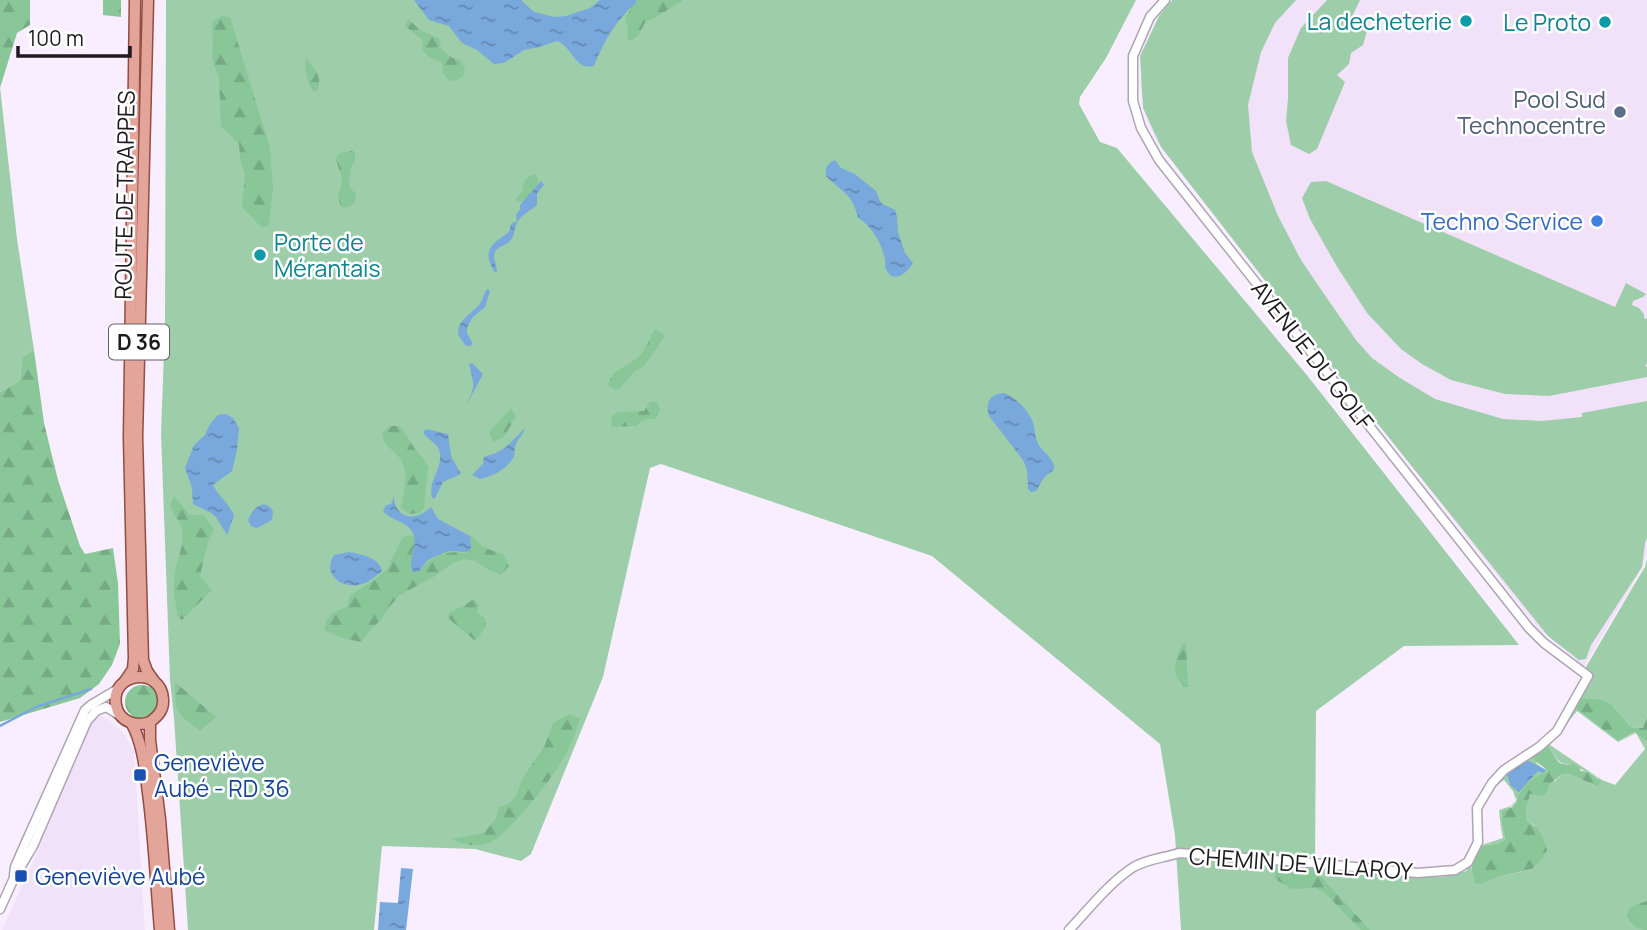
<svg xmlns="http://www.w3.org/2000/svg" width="1647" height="930" viewBox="0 0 1647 930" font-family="Manrope,sans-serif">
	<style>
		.built { fill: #f1e2f9 }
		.grass { fill: #9dcea9; fill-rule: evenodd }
		.forest { fill: url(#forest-firs) }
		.water { fill: url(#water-ripples) }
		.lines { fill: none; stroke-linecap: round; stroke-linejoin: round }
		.stream { stroke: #79a8dc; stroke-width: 2.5 }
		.minor-casing { stroke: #aea5b4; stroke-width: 11 }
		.major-casing { stroke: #924d43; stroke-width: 13 }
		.minor { stroke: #fff; stroke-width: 8 }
		.major { stroke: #e3a49a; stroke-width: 10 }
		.culture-dot { fill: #0f9aa8; stroke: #fff; stroke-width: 2.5 }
		.service-dot { fill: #5c6f8a; stroke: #fff; stroke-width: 2.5 }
		.shop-dot { fill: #3f7fe0; stroke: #fff; stroke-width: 2.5 }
		.transit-dot { fill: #1a4fb4; stroke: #fff; stroke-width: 2.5 }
		.labels { text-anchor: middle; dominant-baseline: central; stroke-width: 5; stroke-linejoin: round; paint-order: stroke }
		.shield { fill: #fff; stroke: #625f63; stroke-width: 2 }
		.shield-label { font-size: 21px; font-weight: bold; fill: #1e1b20 }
		.culture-label { font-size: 23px; fill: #0d838f; stroke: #fff; text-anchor: end }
		.service-label { font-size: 23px; fill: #4e5e75; stroke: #fff; text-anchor: end }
		.street-label { font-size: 23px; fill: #1e1b20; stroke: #fff }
		.shop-label { font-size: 23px; fill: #366cbe; stroke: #fff; text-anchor: end }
		.transit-label { font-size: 23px; fill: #164399; stroke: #fff; text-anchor: start }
	</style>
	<defs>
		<pattern id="forest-firs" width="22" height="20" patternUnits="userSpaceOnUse" patternTransform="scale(1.75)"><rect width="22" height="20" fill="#89c799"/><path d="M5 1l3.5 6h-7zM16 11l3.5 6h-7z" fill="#76aa84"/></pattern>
		<pattern id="water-ripples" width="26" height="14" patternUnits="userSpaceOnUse" patternTransform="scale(1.75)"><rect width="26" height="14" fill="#79a8dc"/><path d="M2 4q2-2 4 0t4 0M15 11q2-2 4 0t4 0" fill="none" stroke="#6388b2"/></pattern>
	</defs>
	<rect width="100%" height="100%" fill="#f9eeff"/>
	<g class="built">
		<path d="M 1178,0 L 1647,0 L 1647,552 L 1643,567 L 1584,667 L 1539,629 L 1156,140 L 1148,123 L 1142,99 L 1140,83 L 1146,53 Z"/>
		<path d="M 100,715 L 109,720 L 125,735 L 134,750 L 145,930 L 2,930 L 34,860 L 87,729 Z"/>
	</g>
	<g class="grass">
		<path d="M 166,0 L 1136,0 L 1106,58 L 1080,97 L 1079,104 L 1100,142 L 1117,148 L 1306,374 L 1519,645 L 1404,646 L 1316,711 L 1315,867 L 1422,877 L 1442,877 L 1466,871 L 1474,860 L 1478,850 L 1479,820 L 1483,802 L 1494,784 L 1508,771 L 1550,740 L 1590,676 L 1586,667 L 1634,585 L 1645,567 L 1647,559 L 1647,715 L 1643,728 L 1631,727 L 1615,708 L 1575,708 L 1618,741 L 1636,732 L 1645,741 L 1647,740 L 1647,930 L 1181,930 L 1175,835 L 1160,744 L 932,556 L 661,464 L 650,468 L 603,677 L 531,854 L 521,861 L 475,849 L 382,846 L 374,930 L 188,930 L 174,718 L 170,680 L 161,433 L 165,326 ZM 1577,711 L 1618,742 L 1636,733 L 1645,749 L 1615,785 L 1602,780 L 1550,745 ZM 1550,748 C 1556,758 1559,766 1572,764 C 1580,770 1589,772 1598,778 L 1596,786 L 1569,774 L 1561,775 L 1555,781 L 1530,793 L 1526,811 L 1526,820 L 1535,826 L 1532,869 L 1502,876 L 1482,884 L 1471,868 L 1471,865 L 1487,845 L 1501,843 L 1505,839 L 1501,820 L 1502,811 C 1518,805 1512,803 1521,792 C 1529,783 1538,777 1547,771 L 1536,763 ZM 1504,780 L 1513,791 L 1516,800 L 1511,806 L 1499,810 L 1501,828 L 1503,838 L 1482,845 C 1478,818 1481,796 1504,780 Z"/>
		<path d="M 1172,0 L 1296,0 L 1275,23 L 1261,52 L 1248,105 L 1252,152 L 1278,216 L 1301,260 L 1322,291 L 1356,340 L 1372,358 L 1400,378 L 1435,399 L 1503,419 L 1541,421 L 1582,417 L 1582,413 L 1647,401 L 1647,538 L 1645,543 L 1642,567 L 1591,645 L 1586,659 L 1579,660 L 1548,636 L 1333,368 L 1161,147 L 1143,108 L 1140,56 L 1159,16 Z"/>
		<path d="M 1327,0 L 1360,0 L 1351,19 L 1367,31 L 1363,45 L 1351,53 L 1349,64 L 1337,75 L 1345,82 L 1317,149 L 1309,154 L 1291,145 L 1286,121 L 1288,98 L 1288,58 L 1301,28 Z"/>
		<path d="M 0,87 L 17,239 L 34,350 L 22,357 L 20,380 L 0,392 Z"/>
		<path d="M 1326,181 L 1615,307 L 1626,283 L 1646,294 L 1643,297 L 1633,301 L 1632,305 L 1639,308 L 1644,314 L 1644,318 L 1647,319 L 1647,363 L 1645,366 L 1647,367 L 1647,377 L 1549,396 L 1505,394 L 1451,380 L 1422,364 L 1401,349 L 1367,313 L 1336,265 L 1310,219 L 1302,198 L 1311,182 Z"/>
	</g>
	<g class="forest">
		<path d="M 0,0 L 30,0 L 30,25 L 17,33 L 0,88 Z"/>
		<path d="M 103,0 L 121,0 L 121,17 L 103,15 Z"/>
		<path d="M 635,0 L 682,0 L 682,1 L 653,19 L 646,21 L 638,36 L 631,41 L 627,38 L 628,28 L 625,19 Z"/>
		<path d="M 222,16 L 230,17 L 270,148 L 273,187 L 269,225 L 262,228 L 242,207 L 245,175 L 240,158 L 239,144 L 221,126 L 219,78 L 212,58 L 213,38 L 212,22 Z"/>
		<path d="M 408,19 L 420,30 L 438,38 L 441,42 L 440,47 C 444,51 448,56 453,58 C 458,60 459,58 463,64 C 469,75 459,81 449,81 L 443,73 L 442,63 L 430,58 L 422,50 L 423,40 L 405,26 Z"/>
		<path d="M 306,58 C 314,68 324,78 317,91 L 312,91 C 308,80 303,70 306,58 Z"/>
		<path d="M 352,151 L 355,153 L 355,161 L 351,167 L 349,185 L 356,195 L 355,202 L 349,207 L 343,208 C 332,194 345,189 341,175 C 339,169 337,164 336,158 L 340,153 Z"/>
		<path d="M 536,174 L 539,182 L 526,200 L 522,202 L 515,200 L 523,190 L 524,181 L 529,176 Z"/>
		<path d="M 655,329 L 665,336 L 644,366 L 634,372 L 620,388 L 615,390 L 608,385 C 613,368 625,368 637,358 C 647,350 648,339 655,329 Z"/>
		<path d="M 34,350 L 44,423 L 58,480 L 80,546 L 85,554 L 113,548 L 118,583 L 120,644 L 112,665 L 99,684 L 80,698 L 0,722 L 0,392 L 20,380 L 22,357 Z"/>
		<path d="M 650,402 L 657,402 L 660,410 L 656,419 C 648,418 642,419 637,426 L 611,427 L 612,416 L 618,412 L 644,411 Z"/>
		<path d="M 511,408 L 516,416 L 504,437 L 493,442 L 489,432 Z"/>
		<path d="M 390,426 L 400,426 L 415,449 L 424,459 L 428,468 L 424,508 L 419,513 L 409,514 L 401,508 C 404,491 410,470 398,456 C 389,445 385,449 382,433 Z"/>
		<path d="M 174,496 L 190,515 L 204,515 L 214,529 L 208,542 L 200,576 L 212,590 L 182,620 L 178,617 C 175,603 172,587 175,573 C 177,558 185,545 182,529 C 180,521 172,513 170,505 Z"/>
		<path d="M 411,535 L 415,537 L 415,544 L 412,554 L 422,569 C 430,555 449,550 464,553 L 471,541 L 470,536 L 476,540 L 483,547 L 504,555 L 509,566 L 501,575 L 489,570 L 475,561 L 464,559 L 451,564 L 435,576 L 400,595 L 390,606 L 381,620 L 371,629 L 361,642 L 342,638 L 324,630 C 328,614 331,613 347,607 L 350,595 L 374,580 L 387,569 L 403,537 Z"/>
		<path d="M 474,599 L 479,605 L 477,612 L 485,618 L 486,627 L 476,640 L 474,640 L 448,618 L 449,612 L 462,607 Z"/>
		<path d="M 1185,642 L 1186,644 L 1188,687 L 1184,687 C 1182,684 1178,680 1177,677 C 1172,667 1178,650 1185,642 Z"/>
		<path d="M 175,682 L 216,717 L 200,731 C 175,711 175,714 175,682 Z"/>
		<circle cx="142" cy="702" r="17"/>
		<path d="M 1580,699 C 1611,697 1613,706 1631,727 L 1643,728 L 1647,715 L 1647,740 L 1645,741 L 1635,732 L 1618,741 L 1575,708 Z"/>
		<path d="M 570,714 L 580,719 C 576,731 572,743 566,754 C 556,774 508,836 489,843 C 479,847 461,845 452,839 L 484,833 L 496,818 L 499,807 L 508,804 L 517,795 L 521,781 L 545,745 L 553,723 Z"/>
		<path d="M 1544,747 L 1550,748 C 1553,753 1556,760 1560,763 C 1570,768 1573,759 1581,771 C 1588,771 1595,776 1600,781 L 1599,785 L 1596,786 L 1569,774 L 1561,775 L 1549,785 L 1547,792 L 1543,796 L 1530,794 L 1526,811 L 1526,820 C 1539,828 1543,835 1547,850 L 1542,859 L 1532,869 L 1502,876 L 1482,884 L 1475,883 L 1471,865 C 1476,859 1476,850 1484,846 C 1492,843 1498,846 1505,839 L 1501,820 L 1502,811 L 1512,807 L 1516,802 L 1518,795 L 1531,780 L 1547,771 C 1543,765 1537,764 1533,758 Z"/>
		<path d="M 1281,865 C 1292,867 1302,866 1313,868 L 1370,930 L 1361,930 L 1326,894 L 1316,888 L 1292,889 L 1275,879 L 1275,871 Z"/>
		<path d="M 1647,901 L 1647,930 C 1636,930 1632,924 1627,915 L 1630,907 Z"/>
	</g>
	<g class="water">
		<path d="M 414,0 L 521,0 L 534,12 L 555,17 L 566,16 L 590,8 L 600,0 L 636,0 L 636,3 C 616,20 604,41 594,66 C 575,71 572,46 557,41 L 540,47 L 524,50 L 504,63 L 494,64 L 477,50 L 462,43 L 449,26 L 429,20 Z"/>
		<path d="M 835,160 L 841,168 L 855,174 L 876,191 L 881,203 L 895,210 L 897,217 L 898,232 L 905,253 L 913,263 C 908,272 894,284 887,271 C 884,267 886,264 885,260 C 883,245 871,225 858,218 C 852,192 842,193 826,176 C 825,167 828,163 835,160 Z"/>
		<path d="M 541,181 L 544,185 L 537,193 L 537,205 C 530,211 519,216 516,225 C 514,230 515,236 510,241 C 506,246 495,246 494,256 C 494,261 497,267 497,272 L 494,272 C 493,268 490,264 489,260 C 486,245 500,239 509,232 L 511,224 L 517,221 L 516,215 L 520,209 L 520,205 Z"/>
		<path d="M 487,289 L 490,291 L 485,307 L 472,318 L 467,328 L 467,333 L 473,344 L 470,346 L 466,346 C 463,341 458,337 458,331 C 459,320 473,312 480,304 C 483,299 484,293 487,289 Z"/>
		<path d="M 472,363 L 483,374 L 467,404 C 476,383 474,387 469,364 Z"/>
		<path d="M 1004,393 C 1015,397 1027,409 1032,420 C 1036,429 1034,438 1040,447 C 1044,452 1058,463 1053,470 C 1051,473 1047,474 1045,477 C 1041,481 1039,487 1036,491 L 1031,492 L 1028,489 L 1027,470 L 1023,460 L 989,416 C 985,403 990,394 1004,393 Z"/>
		<path d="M 226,414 L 233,418 L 239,428 L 237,450 L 232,471 L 213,485 C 218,496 230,504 234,516 L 227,535 L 216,517 L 211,513 L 193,504 L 192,488 L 185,468 L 194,445 L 205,435 L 210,424 L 218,415 Z"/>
		<path d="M 426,429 L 448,434 L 451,456 L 461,474 L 443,482 L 435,498 L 433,499 C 426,484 442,471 440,454 C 439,443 428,441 423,432 Z"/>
		<path d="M 524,429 L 525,429 C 523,434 518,439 516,444 C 514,448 515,452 514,456 C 508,469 492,477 480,479 L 472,475 L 483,464 L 484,457 L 496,453 L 506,447 Z"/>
		<path d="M 394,496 C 393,508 403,519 416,516 C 422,515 427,510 431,507 L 438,519 L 470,536 L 471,547 L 469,551 C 462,553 459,551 452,551 C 447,551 436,556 430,559 C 422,564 424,571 413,573 C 406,559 421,543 411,530 C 404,520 391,521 383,511 L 386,505 L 391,504 Z"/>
		<path d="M 264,504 L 270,507 L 273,511 L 272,520 L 257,528 L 251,526 L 248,520 C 251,513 255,506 264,504 Z"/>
		<path d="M 349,552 C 361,554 380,558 382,571 C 375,577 367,584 358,585 C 340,588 322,573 334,555 Z"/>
		<path d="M 1527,760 L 1546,770 L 1543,773 L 1538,771 L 1519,792 L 1510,785 L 1507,774 Z"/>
		<path d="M 401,868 L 413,869 L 406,930 L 378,930 L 380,902 L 398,903 Z"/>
	</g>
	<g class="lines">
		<path class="stream" d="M 0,726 L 36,707 L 91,689"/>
		<defs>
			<g id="minor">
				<path d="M 14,875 L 15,867 L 21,853 L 85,710 L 91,705 L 118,689"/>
				<path d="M 0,909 L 14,878 L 33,846 L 87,721 L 96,711 L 106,707 L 121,716"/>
				<path d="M 1069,930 C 1088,910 1108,884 1132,868 C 1146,859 1164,858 1179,853 L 1312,863 L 1418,873 L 1455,870 L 1468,862 L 1478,842 L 1477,808 L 1492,783 L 1504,770 L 1539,747 L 1557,731 L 1588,676 L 1544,643 L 1529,628 L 1159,160 L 1141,128 L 1133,101 L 1133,56 L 1150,17 L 1165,0"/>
			</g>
			<g id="major">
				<path d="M 148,0 L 137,437 L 143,660 L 147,671 L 154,681"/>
				<path d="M 125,681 L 133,669 L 134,658 L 129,437 L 135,0"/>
				<path d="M 150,722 C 136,727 119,722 116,705 C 110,672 161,666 163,699 C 164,710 158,716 150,722 L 150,740 L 160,819 L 169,930"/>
				<path d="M 132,724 C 143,745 145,769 148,793 C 154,838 156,884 160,930"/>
			</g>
		</defs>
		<use href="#minor" class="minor-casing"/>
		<use href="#major" class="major-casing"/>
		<use href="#minor" class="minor"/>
		<use href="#major" class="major"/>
	</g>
	<g class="culture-dot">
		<circle cx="1466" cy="21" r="7"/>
		<circle cx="1605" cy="22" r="7"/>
		<circle cx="260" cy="255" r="7"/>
	</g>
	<circle class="service-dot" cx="1620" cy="112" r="7"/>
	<circle class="shop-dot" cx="1597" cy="221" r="7"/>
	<g class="transit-dot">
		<rect x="133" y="768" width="14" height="14" rx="3.5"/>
		<rect x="14" y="869" width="14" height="14" rx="3.5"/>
	</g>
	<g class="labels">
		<rect class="shield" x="109" y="324.5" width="60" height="35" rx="5"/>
		<g class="shield-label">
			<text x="139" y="342">D 36</text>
		</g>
		<g class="culture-label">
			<text x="1452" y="21">La decheterie</text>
			<text x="1591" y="22">Le Proto</text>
			<text x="274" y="242" text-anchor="start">Porte de<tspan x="274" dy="26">Mérantais</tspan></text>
		</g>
		<g class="service-label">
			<text x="1606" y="99">Pool Sud<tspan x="1606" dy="26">Technocentre</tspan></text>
		</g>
		<g class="street-label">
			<text transform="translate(124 195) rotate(-89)">ROUTE DE TRAPPES</text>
			<text transform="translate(1313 355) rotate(52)">AVENUE DU GOLF</text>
			<text transform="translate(1301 863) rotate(4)">CHEMIN DE VILLAROY</text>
		</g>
		<g class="shop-label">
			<text x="1583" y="221">Techno Service</text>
		</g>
		<g class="transit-label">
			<text x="154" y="762">Geneviève<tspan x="154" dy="26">Aubé - RD 36</tspan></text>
			<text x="35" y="876">Geneviève Aubé</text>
		</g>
	</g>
	<path d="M18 46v10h112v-10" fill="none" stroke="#1e1b20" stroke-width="3.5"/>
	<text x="28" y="46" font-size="21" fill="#1e1b20" stroke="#ffffff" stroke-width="5" paint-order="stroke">100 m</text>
</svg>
